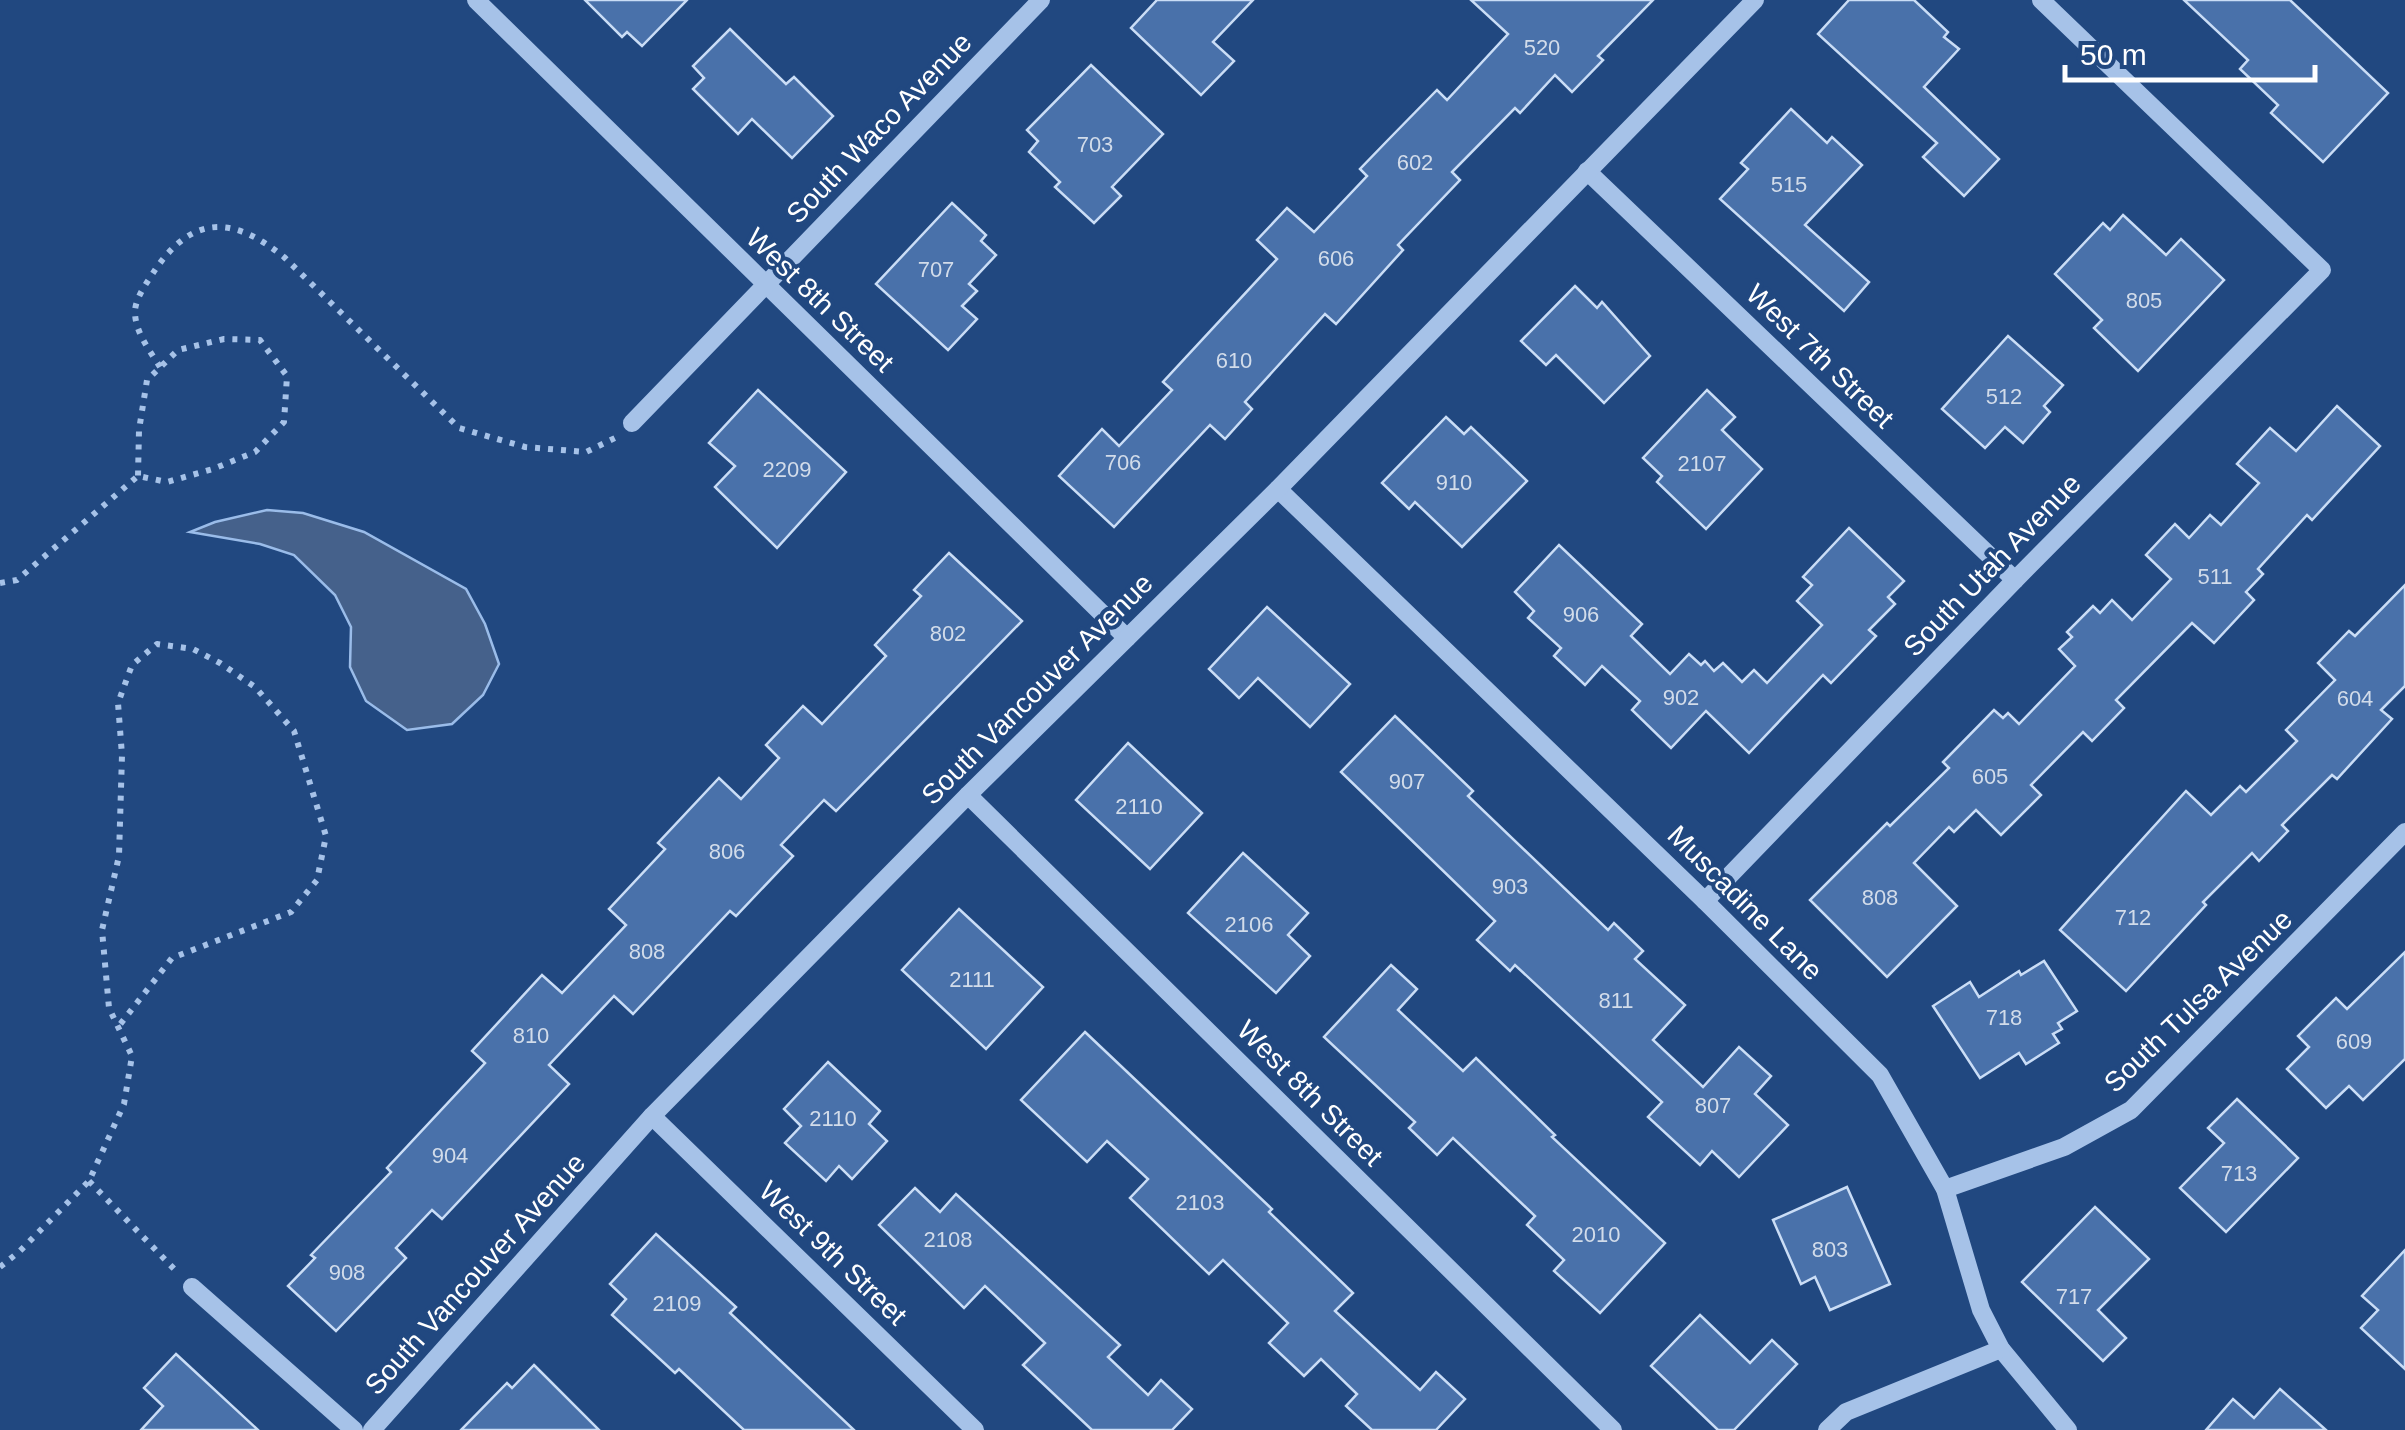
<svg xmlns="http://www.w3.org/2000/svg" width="2405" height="1430" viewBox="0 0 2405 1430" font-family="Helvetica,sans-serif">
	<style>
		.water { fill: #45618b; stroke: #9abce9; stroke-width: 2.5 }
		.building { fill: #4971aa; stroke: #caddf6; stroke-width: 2.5 }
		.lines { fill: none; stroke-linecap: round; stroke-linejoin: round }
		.path { stroke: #a6c2e8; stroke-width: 6; stroke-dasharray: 5 8; stroke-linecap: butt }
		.minor { stroke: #a6c2e8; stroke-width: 18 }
		.labels { text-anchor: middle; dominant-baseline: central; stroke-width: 8; stroke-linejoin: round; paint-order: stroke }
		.number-label { font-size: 22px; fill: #d2dcea }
		.street-label { font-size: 28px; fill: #fff; stroke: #214880 }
	</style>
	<rect width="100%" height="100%" fill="#214880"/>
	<path class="water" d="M 267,510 L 303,513 L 364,532 L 466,589 L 485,624 L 499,664 L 483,695 L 452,724 L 407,730 L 366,701 L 350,667 L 351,627 L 335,595 L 294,555 L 260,544 L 190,532 L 215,522 Z"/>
	<g class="building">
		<path d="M 585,0 L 687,0 L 642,46 L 627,32 L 622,37 Z"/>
		<path d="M 1157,0 L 1253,0 L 1213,42 L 1234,61 L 1201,95 L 1131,28 Z"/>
		<path d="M 1471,0 L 1653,0 L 1598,56 L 1603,60 L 1572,92 L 1555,75 L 1520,113 L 1515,108 L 1452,172 L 1460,180 L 1398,245 L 1403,250 L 1336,324 L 1325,314 L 1245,402 L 1252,409 L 1225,439 L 1210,425 L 1114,527 L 1059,476 L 1102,429 L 1119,446 L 1172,390 L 1163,382 L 1277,259 L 1257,240 L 1287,208 L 1314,232 L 1367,176 L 1360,169 L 1388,140 L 1437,90 L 1447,100 L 1508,34 Z"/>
		<path d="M 1849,0 L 1914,0 L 1948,32 L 1944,37 L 1959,49 L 1924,87 L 1999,159 L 1964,196 L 1923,157 L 1937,143 L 1818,34 Z"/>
		<path d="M 2184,0 L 2290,0 L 2388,93 L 2323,162 L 2271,113 L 2278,105 L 2240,69 L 2248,60 Z"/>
		<path d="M 730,29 L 786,84 L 794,77 L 833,116 L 792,158 L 752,119 L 738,134 L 693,89 L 704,78 L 693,66 Z"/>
		<path d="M 1091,65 L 1163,134 L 1112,187 L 1121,196 L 1094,223 L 1055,187 L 1060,182 L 1029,152 L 1038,141 L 1027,130 Z"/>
		<path d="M 1791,109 L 1827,143 L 1832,137 L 1862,165 L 1805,225 L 1869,282 L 1844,311 L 1720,199 L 1748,169 L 1741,163 Z"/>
		<path d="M 952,203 L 986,235 L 981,241 L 996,255 L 969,284 L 977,291 L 962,306 L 977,319 L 948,350 L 876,284 Z"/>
		<path d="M 2123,215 L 2166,255 L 2181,239 L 2224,280 L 2138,371 L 2094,328 L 2102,320 L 2055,274 L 2103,223 L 2110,230 Z"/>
		<path d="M 1575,286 L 1597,308 L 1602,302 L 1650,356 L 1604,403 L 1556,355 L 1546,365 L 1521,341 Z"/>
		<path d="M 2008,336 L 2063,385 L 2044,406 L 2050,412 L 2023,443 L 2005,427 L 1985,448 L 1942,409 Z"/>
		<path d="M 758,390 L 846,472 L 777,548 L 715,487 L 735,466 L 709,443 Z"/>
		<path d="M 1707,390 L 1735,417 L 1722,430 L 1762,469 L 1706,529 L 1657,482 L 1662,476 L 1643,458 Z"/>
		<path d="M 2337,406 L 2380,446 L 2312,520 L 2307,515 L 2258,569 L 2263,574 L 2246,592 L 2254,600 L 2214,643 L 2192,623 L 2116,700 L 2124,708 L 2092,741 L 2083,732 L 2031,785 L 2041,795 L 2001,835 L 1976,810 L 1954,832 L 1949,827 L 1914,863 L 1957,906 L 1887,977 L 1810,900 L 1887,823 L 1890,826 L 1949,768 L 1943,762 L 1994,710 L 2003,718 L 2008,713 L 2019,724 L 2075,666 L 2059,649 L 2072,637 L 2067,632 L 2093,606 L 2100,613 L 2112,600 L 2132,620 L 2171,579 L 2146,555 L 2175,524 L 2189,538 L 2210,515 L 2221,525 L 2259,483 L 2237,464 L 2270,428 L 2296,451 Z"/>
		<path d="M 1446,417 L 1464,434 L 1471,427 L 1527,481 L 1462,547 L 1415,502 L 1409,509 L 1382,483 Z"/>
		<path d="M 1849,528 L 1904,581 L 1888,597 L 1895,604 L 1869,630 L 1876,636 L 1831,683 L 1823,675 L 1749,753 L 1706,711 L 1671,748 L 1632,710 L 1640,701 L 1602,666 L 1585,685 L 1554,656 L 1561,648 L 1528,618 L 1534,611 L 1515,592 L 1559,545 L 1642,624 L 1631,636 L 1670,674 L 1689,654 L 1701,665 L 1705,661 L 1714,671 L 1723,663 L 1742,682 L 1754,670 L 1767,683 L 1822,625 L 1797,601 L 1812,585 L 1803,577 Z"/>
		<path d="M 949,553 L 1022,621 L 836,811 L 824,800 L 781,845 L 793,856 L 736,916 L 730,911 L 633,1014 L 614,996 L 549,1065 L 569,1084 L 442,1219 L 432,1210 L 396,1248 L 406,1258 L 336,1331 L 288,1286 L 315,1258 L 311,1255 L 391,1172 L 387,1168 L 485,1063 L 472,1051 L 542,975 L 562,993 L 626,925 L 609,909 L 665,849 L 658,843 L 719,778 L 741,799 L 779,758 L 766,745 L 803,706 L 822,724 L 886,656 L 875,645 L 921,596 L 914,590 Z"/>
		<path d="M 2405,585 L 2405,686 L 2381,710 L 2392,719 L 2337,779 L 2332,775 L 2282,825 L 2288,831 L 2259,861 L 2252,853 L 2203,902 L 2206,905 L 2126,991 L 2060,930 L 2186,791 L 2211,815 L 2240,786 L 2246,792 L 2297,741 L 2286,730 L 2335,680 L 2318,663 L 2349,631 L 2355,636 Z"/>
		<path d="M 1267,607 L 1350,684 L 1310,727 L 1258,678 L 1239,698 L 1209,669 Z"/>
		<path d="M 1395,716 L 1473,791 L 1468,796 L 1608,930 L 1614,923 L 1643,951 L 1635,959 L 1685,1005 L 1653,1040 L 1703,1087 L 1739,1047 L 1771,1076 L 1755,1094 L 1788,1125 L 1739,1177 L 1712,1151 L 1700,1165 L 1648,1117 L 1662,1102 L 1515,965 L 1510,971 L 1477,940 L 1495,921 L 1341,772 Z"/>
		<path d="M 1128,743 L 1202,813 L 1150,869 L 1076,800 Z"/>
		<path d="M 1243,853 L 1308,913 L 1288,935 L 1310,956 L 1276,993 L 1188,913 Z"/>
		<path d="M 959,909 L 1043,987 L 986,1049 L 902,970 Z"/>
		<path d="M 2405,952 L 2405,1059 L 2363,1100 L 2349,1086 L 2326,1108 L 2287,1069 L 2309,1047 L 2298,1036 L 2336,998 L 2347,1009 Z"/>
		<path d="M 2044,961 L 2077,1011 L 2058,1023 L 2062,1029 L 2053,1034 L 2059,1043 L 2026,1064 L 2019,1053 L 1980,1078 L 1933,1006 L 1970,982 L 1979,997 L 2019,971 L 2021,975 Z"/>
		<path d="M 1391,965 L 1417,989 L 1398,1010 L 1463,1071 L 1476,1058 L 1555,1135 L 1552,1137 L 1665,1243 L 1600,1313 L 1554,1271 L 1564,1260 L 1527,1225 L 1535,1216 L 1453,1138 L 1437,1155 L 1409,1128 L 1415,1122 L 1324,1037 Z"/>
		<path d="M 1085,1032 L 1272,1209 L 1269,1212 L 1353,1293 L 1335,1311 L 1420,1390 L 1436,1372 L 1465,1399 L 1436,1430 L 1372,1430 L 1346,1406 L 1357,1394 L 1321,1359 L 1304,1376 L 1269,1343 L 1288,1323 L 1223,1260 L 1209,1274 L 1130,1198 L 1148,1179 L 1107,1141 L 1087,1162 L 1021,1100 Z"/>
		<path d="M 828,1062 L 880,1111 L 869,1124 L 887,1141 L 852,1179 L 839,1166 L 826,1181 L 785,1143 L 801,1126 L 784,1109 Z"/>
		<path d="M 2237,1099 L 2298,1158 L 2226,1232 L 2180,1188 L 2224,1143 L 2208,1128 Z"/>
		<path d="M 1847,1187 L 1890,1284 L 1830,1310 L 1815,1277 L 1801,1284 L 1773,1220 Z"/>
		<path d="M 915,1188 L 940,1212 L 956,1194 L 1120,1345 L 1108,1357 L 1148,1395 L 1161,1380 L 1192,1409 L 1172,1430 L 1092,1430 L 1023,1365 L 1045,1343 L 985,1286 L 964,1308 L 879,1225 Z"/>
		<path d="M 2095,1207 L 2149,1259 L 2098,1310 L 2126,1338 L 2103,1361 L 2022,1282 Z"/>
		<path d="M 656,1234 L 736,1307 L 730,1313 L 854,1430 L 744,1430 L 679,1369 L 675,1373 L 612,1315 L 626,1299 L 610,1284 Z"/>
		<path d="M 2405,1250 L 2405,1369 L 2361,1328 L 2378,1310 L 2362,1296 Z"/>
		<path d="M 1700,1315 L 1750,1363 L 1772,1340 L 1797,1364 L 1734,1430 L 1718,1430 L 1651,1366 Z"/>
		<path d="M 176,1354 L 258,1430 L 141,1430 L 163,1406 L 144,1388 Z"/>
		<path d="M 534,1365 L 599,1430 L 461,1430 L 507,1383 L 512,1388 Z"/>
		<path d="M 2280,1389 L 2326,1430 L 2206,1430 L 2233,1399 L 2254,1418 Z"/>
	</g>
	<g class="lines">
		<g class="path">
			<path d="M 160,367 C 150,351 135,332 135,312 C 135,298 148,281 155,270 C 194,213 234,217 284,257 L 459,428 L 525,447 L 586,452 L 617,437"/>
			<path d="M 0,583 L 17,580 L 138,476 L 167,482 L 213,469 L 255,452 L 284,422 L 287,376 L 260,340 L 224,339 L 178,350 L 147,380 L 139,430 L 138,476"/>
			<path d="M 89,1181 L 177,1272"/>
			<path d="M 0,1267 L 20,1251 L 89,1181 L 124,1104 L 132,1056 L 109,1008 L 102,930 L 119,856 L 122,755 L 118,703 L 132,665 L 157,644 L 193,649 L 220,663 L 255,687 L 294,731 L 326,836 L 317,880 L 291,912 L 172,958 L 118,1027"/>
		</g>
		<g class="minor">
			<path d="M 476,0 L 1127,638"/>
			<path d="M 1587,171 L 2015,580"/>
			<path d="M 632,423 L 1041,0"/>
			<path d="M 1278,489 L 1705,901 L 1880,1075 L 1945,1189 L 1981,1310 L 2001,1349 L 2068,1430"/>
			<path d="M 968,795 L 1613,1430"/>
			<path d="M 1705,901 L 2015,580 L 2322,270 L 2041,0"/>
			<path d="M 652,1116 L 975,1430"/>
			<path d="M 1945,1189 L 2064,1147 L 2131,1110 L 2405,832"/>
			<path d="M 192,1287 L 354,1430"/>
			<path d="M 372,1430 L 652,1116 L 968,795 L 1278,489 L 1755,0"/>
			<path d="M 1827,1430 L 1846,1412 L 2001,1349"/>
		</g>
	</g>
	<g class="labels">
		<g class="number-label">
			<text x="1542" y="47">520</text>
			<text x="1095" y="144">703</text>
			<text x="1415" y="162">602</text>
			<text x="1789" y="184">515</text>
			<text x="1336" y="258">606</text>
			<text x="936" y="269">707</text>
			<text x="2144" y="300">805</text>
			<text x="1234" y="360">610</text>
			<text x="2004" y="396">512</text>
			<text x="1123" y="462">706</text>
			<text x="1702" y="463">2107</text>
			<text x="787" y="469">2209</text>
			<text x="1454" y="482">910</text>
			<text x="2215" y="576">511</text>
			<text x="1581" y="614">906</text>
			<text x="948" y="633">802</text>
			<text x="1681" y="697">902</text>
			<text x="2355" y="698">604</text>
			<text x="1990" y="776">605</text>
			<text x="1407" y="781">907</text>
			<text x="1139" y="806">2110</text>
			<text x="727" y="851">806</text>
			<text x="1510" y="886">903</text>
			<text x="1880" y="897">808</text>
			<text x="2133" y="917">712</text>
			<text x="1249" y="924">2106</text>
			<text x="647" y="951">808</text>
			<text x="972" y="979">2111</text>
			<text x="1616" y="1000">811</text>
			<text x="2004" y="1017">718</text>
			<text x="531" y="1035">810</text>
			<text x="2354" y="1041">609</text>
			<text x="1713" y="1105">807</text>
			<text x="833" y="1118">2110</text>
			<text x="450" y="1155">904</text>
			<text x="2239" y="1173">713</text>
			<text x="1200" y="1202">2103</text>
			<text x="1596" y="1234">2010</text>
			<text x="948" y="1239">2108</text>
			<text x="1830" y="1249">803</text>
			<text x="347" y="1272">908</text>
			<text x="2074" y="1296">717</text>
			<text x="677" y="1303">2109</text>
		</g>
		<g class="street-label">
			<text transform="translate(879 128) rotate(-46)">South Waco Avenue</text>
			<text transform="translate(820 300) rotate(44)">West 8th Street</text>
			<text transform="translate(1820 356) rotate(44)">West 7th Street</text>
			<text transform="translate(1992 565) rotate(-46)">South Utah Avenue</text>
			<text transform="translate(1037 689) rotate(-45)">South Vancouver Avenue</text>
			<text transform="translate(1745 903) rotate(45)">Muscadine Lane</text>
			<text transform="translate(2198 1001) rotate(-44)">South Tulsa Avenue</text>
			<text transform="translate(1310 1093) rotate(45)">West 8th Street</text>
			<text transform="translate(833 1253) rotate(44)">West 9th Street</text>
			<text transform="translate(475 1274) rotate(-48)">South Vancouver Avenue</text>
		</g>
	</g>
	<path d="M2065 65v15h250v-15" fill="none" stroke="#ffffff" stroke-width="5"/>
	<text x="2080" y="65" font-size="30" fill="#ffffff" stroke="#214880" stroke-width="8" paint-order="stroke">50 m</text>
</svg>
